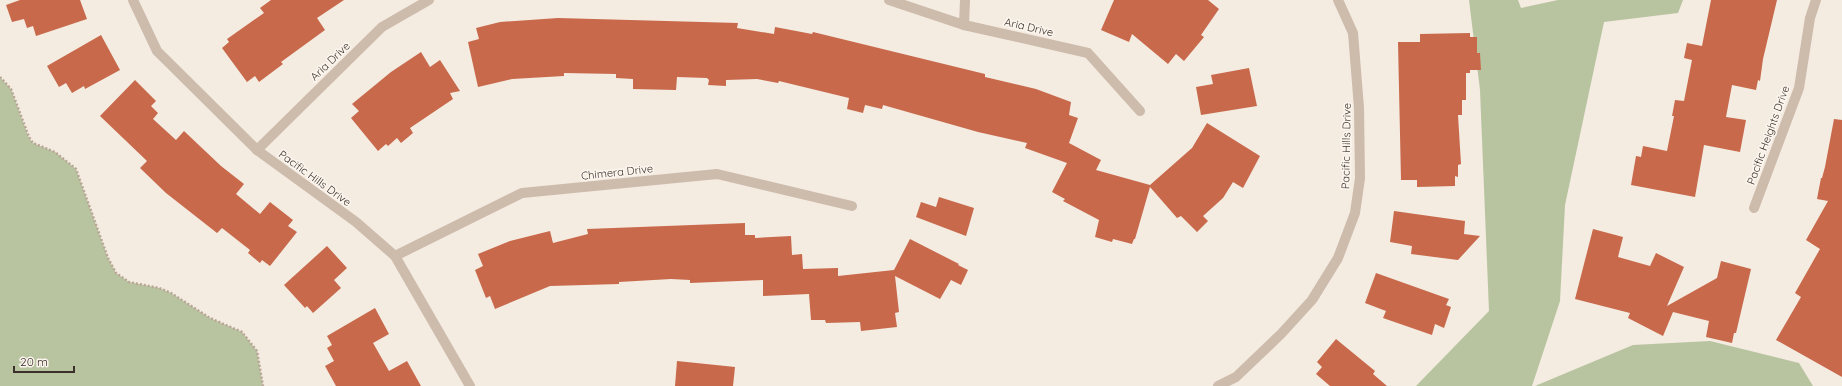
<svg xmlns="http://www.w3.org/2000/svg" width="1842" height="386" viewBox="0 0 1842 386" font-family="Quicksand,sans-serif">
	<style>
		.green { fill: #b8c4a0 }
		.building { fill: #c8694b }
		.lines { fill: none; stroke-linecap: round; stroke-linejoin: round }
		.path { stroke: #b9a596; stroke-width: 2.5; stroke-dasharray: 2 2; stroke-linecap: butt }
		.minor { stroke: #cdbbac; stroke-width: 10 }
		.tertiary { stroke: #cdbbac; stroke-width: 10 }
		.labels { text-anchor: middle; dominant-baseline: central; stroke-width: 3.5; stroke-linejoin: round; paint-order: stroke }
		.street-label { font-size: 11px; fill: #3b302b; stroke: #fbf5ee }
	</style>
	<rect width="100%" height="100%" fill="#f4ebe1"/>
	<g class="green">
		<path d="M 1469,0 L 1518,0 L 1521,8 L 1558,0 L 1683,0 L 1678,13 L 1604,22 L 1565,205 L 1560,301 L 1532,386 L 1416,386 L 1489,311 L 1480,90 Z"/>
		<path d="M 0,77 L 11,89 L 29,138 L 33,143 L 55,152 L 76,169 L 108,258 L 116,273 L 129,282 L 159,288 L 171,293 L 210,318 L 242,332 L 257,351 L 263,386 L 0,386 Z"/>
		<path d="M 1710,341 L 1799,363 L 1813,386 L 1535,386 L 1633,345 Z"/>
	</g>
	<g class="building">
		<path d="M 20,0 L 80,0 L 87,19 L 36,36 L 33,26 L 27,28 L 24,19 L 12,22 L 6,5 Z"/>
		<path d="M 271,0 L 344,0 L 317,18 L 325,30 L 281,62 L 283,64 L 259,82 L 255,76 L 247,82 L 222,48 L 229,42 L 227,39 L 264,13 L 260,8 Z"/>
		<path d="M 1114,0 L 1208,0 L 1219,9 L 1201,35 L 1204,37 L 1184,61 L 1176,54 L 1168,64 L 1132,34 L 1129,42 L 1101,30 Z"/>
		<path d="M 1711,0 L 1777,0 L 1763,59 L 1760,81 L 1758,80 L 1756,90 L 1732,85 L 1726,117 L 1746,120 L 1740,152 L 1704,145 L 1695,197 L 1631,185 L 1636,156 L 1641,157 L 1643,146 L 1667,151 L 1674,116 L 1672,116 L 1675,100 L 1684,101 L 1692,60 L 1684,58 L 1687,43 L 1702,46 Z"/>
		<path d="M 558,18 L 738,23 L 737,28 L 774,34 L 775,27 L 812,34 L 813,32 L 985,74 L 985,77 L 1036,89 L 1071,102 L 1069,115 L 1078,118 L 1069,143 L 1101,160 L 1096,170 L 1150,185 L 1192,148 L 1207,123 L 1260,156 L 1243,188 L 1233,182 L 1223,198 L 1203,216 L 1208,221 L 1197,232 L 1181,216 L 1177,218 L 1150,187 L 1135,239 L 1134,239 L 1132,244 L 1113,239 L 1112,242 L 1095,237 L 1099,220 L 1063,201 L 1065,199 L 1052,192 L 1067,163 L 1025,148 L 1027,143 L 978,132 L 883,105 L 882,109 L 865,105 L 863,113 L 847,109 L 849,98 L 779,81 L 778,83 L 757,79 L 726,80 L 726,86 L 708,85 L 709,80 L 707,78 L 677,77 L 676,90 L 633,89 L 633,79 L 616,78 L 616,74 L 564,73 L 564,76 L 512,79 L 478,87 L 468,42 L 479,39 L 476,28 L 500,22 Z"/>
		<path d="M 1470,33 L 1470,37 L 1477,37 L 1477,53 L 1480,53 L 1481,70 L 1470,70 L 1470,73 L 1466,73 L 1466,100 L 1462,100 L 1462,115 L 1458,115 L 1461,164 L 1458,165 L 1458,177 L 1455,176 L 1455,186 L 1417,187 L 1417,180 L 1401,180 L 1398,42 L 1420,42 L 1420,34 Z"/>
		<path d="M 101,35 L 120,70 L 85,89 L 84,86 L 72,93 L 66,83 L 59,87 L 47,66 Z"/>
		<path d="M 421,52 L 430,67 L 440,60 L 460,91 L 450,93 L 453,99 L 410,128 L 413,133 L 401,143 L 397,138 L 388,146 L 386,144 L 378,151 L 351,118 L 359,111 L 352,104 L 391,72 Z"/>
		<path d="M 1249,68 L 1257,106 L 1201,115 L 1196,87 L 1213,84 L 1211,75 Z"/>
		<path d="M 135,80 L 156,101 L 151,106 L 158,113 L 153,119 L 176,140 L 184,131 L 221,166 L 244,184 L 236,194 L 260,214 L 270,202 L 293,220 L 288,226 L 297,232 L 270,266 L 262,260 L 260,263 L 248,253 L 250,250 L 222,228 L 217,233 L 166,193 L 140,168 L 147,161 L 100,116 Z"/>
		<path d="M 1834,119 L 1842,120 L 1842,377 L 1776,340 L 1801,297 L 1795,293 L 1820,249 L 1806,240 L 1828,201 L 1817,199 L 1821,178 L 1822,178 L 1825,167 Z"/>
		<path d="M 939,197 L 974,208 L 966,236 L 916,217 L 921,202 L 936,207 Z"/>
		<path d="M 1394,211 L 1465,221 L 1464,234 L 1480,236 L 1458,260 L 1411,254 L 1412,246 L 1390,242 Z"/>
		<path d="M 745,223 L 745,235 L 755,235 L 755,238 L 791,236 L 792,255 L 802,254 L 803,269 L 838,268 L 838,276 L 894,270 L 910,239 L 959,264 L 958,265 L 968,270 L 961,285 L 951,280 L 940,299 L 895,276 L 899,312 L 895,313 L 897,327 L 861,331 L 860,322 L 826,323 L 825,320 L 811,320 L 809,294 L 763,296 L 763,280 L 690,283 L 690,280 L 671,279 L 619,282 L 619,284 L 550,286 L 495,309 L 490,296 L 486,298 L 475,270 L 483,266 L 478,254 L 510,241 L 550,231 L 553,243 L 588,234 L 587,229 Z"/>
		<path d="M 1593,229 L 1623,237 L 1618,257 L 1650,266 L 1656,253 L 1684,267 L 1667,306 L 1717,278 L 1721,261 L 1751,269 L 1736,333 L 1734,333 L 1732,343 L 1706,337 L 1709,321 L 1673,312 L 1663,336 L 1628,318 L 1630,313 L 1575,299 Z"/>
		<path d="M 327,246 L 347,268 L 334,280 L 341,288 L 313,313 L 307,306 L 305,308 L 284,285 Z"/>
		<path d="M 1376,273 L 1449,299 L 1446,305 L 1451,307 L 1444,328 L 1435,324 L 1432,335 L 1383,318 L 1386,311 L 1365,303 Z"/>
		<path d="M 375,308 L 389,334 L 373,343 L 389,371 L 407,361 L 421,386 L 336,386 L 325,366 L 334,361 L 327,348 L 332,345 L 327,336 Z"/>
		<path d="M 1336,339 L 1375,371 L 1373,374 L 1387,386 L 1330,386 L 1316,374 L 1322,367 L 1317,362 Z"/>
		<path d="M 677,361 L 735,367 L 733,386 L 675,386 Z"/>
	</g>
	<g class="lines">
		<path class="path" d="M 0,77 L 11,89 L 29,137 L 33,143 L 55,152 L 76,169 L 108,258 L 116,273 L 129,282 L 159,288 L 171,293 L 210,318 L 242,332 L 257,351 L 263,386"/>
		<g class="minor">
			<path d="M 889,0 L 964,25 L 1088,53 L 1140,111"/>
			<path d="M 964,25 L 965,0"/>
			<path d="M 257,150 L 382,27 L 429,0"/>
			<path d="M 1754,208 L 1799,88 L 1810,18 L 1816,0"/>
			<path d="M 395,256 L 522,193 L 717,174 L 852,206"/>
		</g>
		<g class="tertiary">
			<path d="M 133,0 L 157,51 L 257,150 L 356,222 L 395,256 L 470,386"/>
			<path d="M 1218,386 L 1236,377 L 1281,334 L 1312,300 L 1338,258 L 1355,213 L 1360,178 L 1359,108 L 1353,33 L 1338,0"/>
		</g>
	</g>
	<g class="labels">
		<g class="street-label">
			<text transform="translate(1029 27) rotate(13)">Aria Drive</text>
			<text transform="translate(330 61) rotate(-44)">Aria Drive</text>
			<text transform="translate(1768 135) rotate(-70)">Pacific Heights Drive</text>
			<text transform="translate(1346 146) rotate(-89)">Pacific Hills Drive</text>
			<text transform="translate(617 172) rotate(-6)">Chimera Drive</text>
			<text transform="translate(315 178) rotate(36)">Pacific Hills Drive</text>
		</g>
	</g>
	<path d="M14 366v6h60v-6" fill="none" stroke="#3b302b" stroke-width="2"/>
	<text x="20" y="366" font-size="12" fill="#3b302b" stroke="#fbf5ee" stroke-width="3" paint-order="stroke">20 m</text>
</svg>
